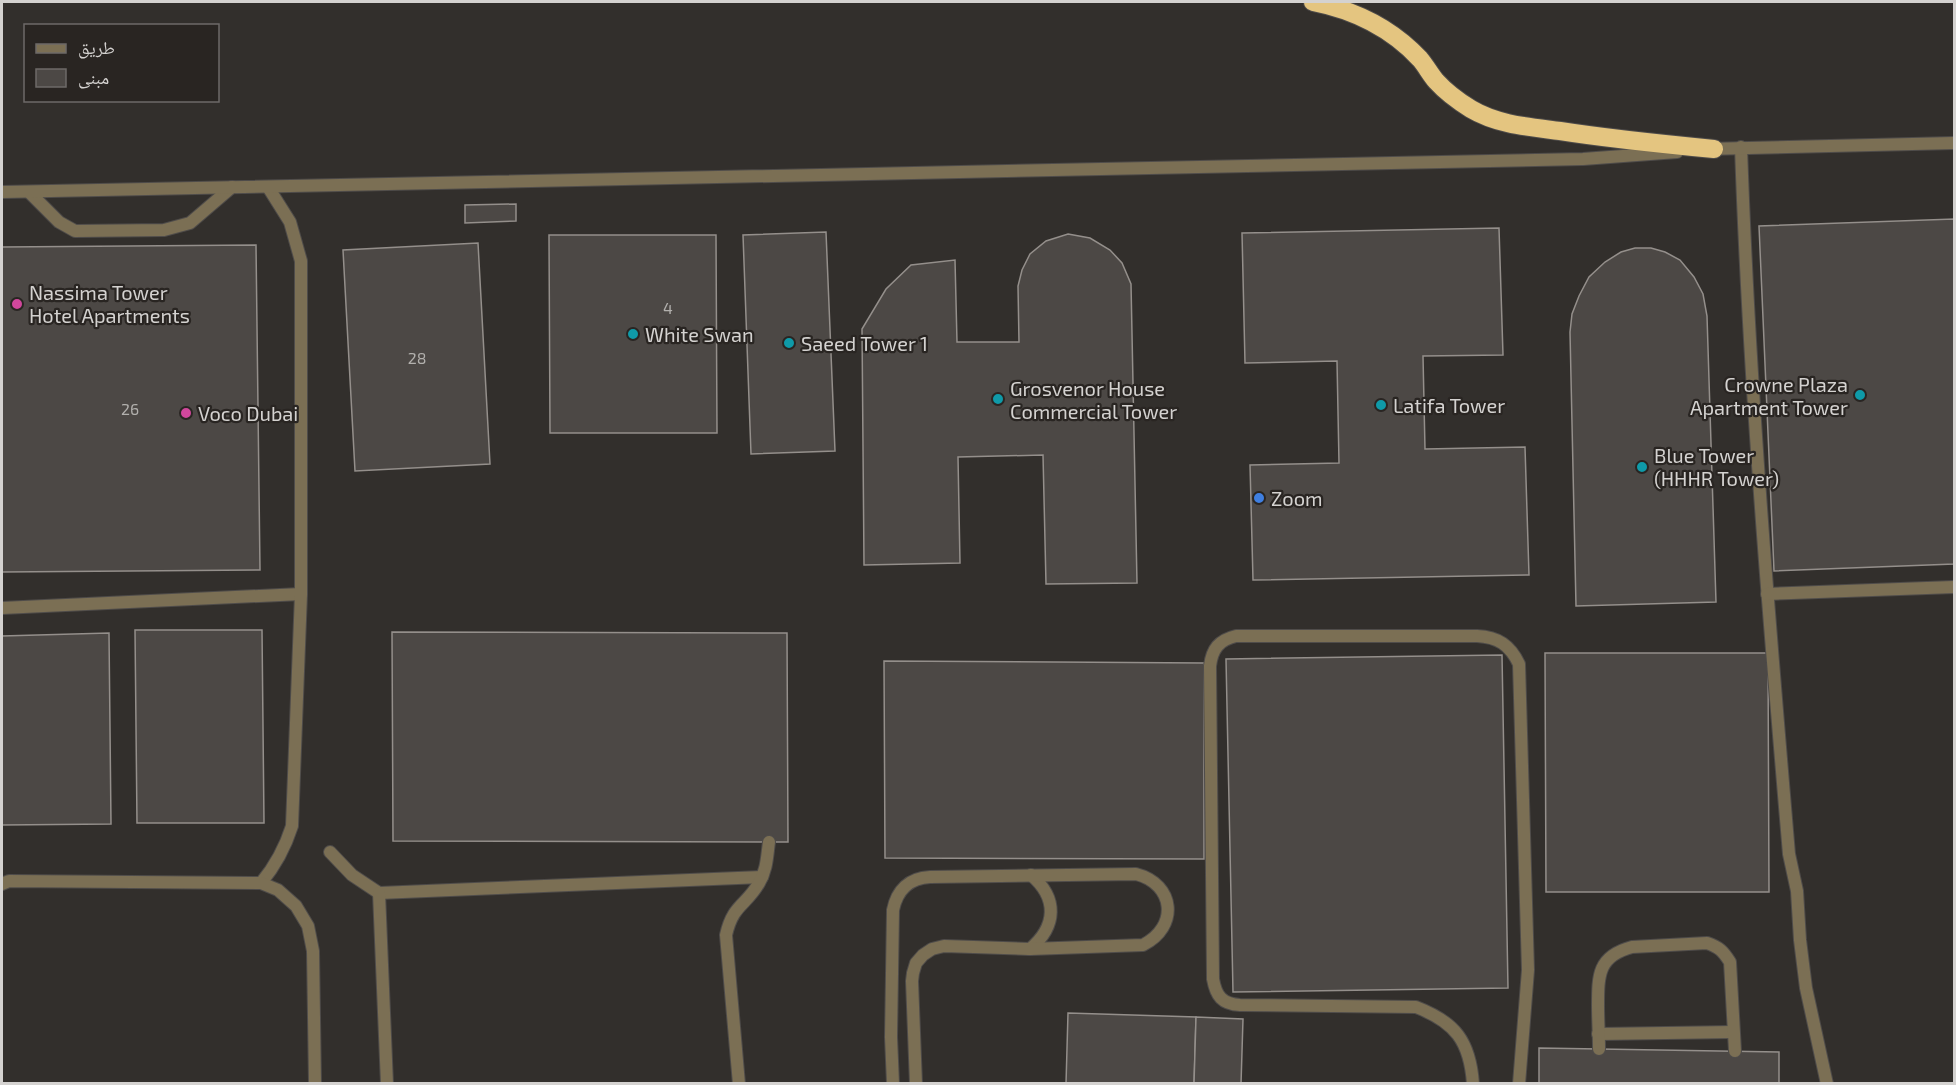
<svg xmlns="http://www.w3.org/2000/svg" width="1956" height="1085" viewBox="0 0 1956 1085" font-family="'Exo 2','Noto Naskh Arabic',sans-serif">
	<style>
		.building { fill: #4c4845; stroke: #948f8b; stroke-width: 1.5 }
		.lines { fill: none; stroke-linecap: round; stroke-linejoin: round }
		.service-casing { stroke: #4f4c4a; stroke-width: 14 }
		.tertiary-casing { stroke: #4f4c4a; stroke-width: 14 }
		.motorway-casing { stroke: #4f4c4a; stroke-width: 20 }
		.service { stroke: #7b6f54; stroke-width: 12 }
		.tertiary { stroke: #7b6f54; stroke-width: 12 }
		.motorway { stroke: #e4c580; stroke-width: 18 }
		.hotel-dot { fill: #d1479c; stroke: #292522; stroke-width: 2 }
		.culture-dot { fill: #0f9aa8; stroke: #292522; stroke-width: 2 }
		.shop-dot { fill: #3f7fe0; stroke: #292522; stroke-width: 2 }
		.labels { text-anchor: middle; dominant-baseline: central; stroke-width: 4.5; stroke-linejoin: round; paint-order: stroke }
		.number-label { font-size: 16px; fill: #b2b0ad }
		.poi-label { font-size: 20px; fill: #d4d2d0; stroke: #292522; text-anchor: start }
	</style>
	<rect width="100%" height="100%" fill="#322f2c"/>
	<g class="building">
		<path d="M 516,204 L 516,221 L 465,223 L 465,205 Z"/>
		<path d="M 1954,219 L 1954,564 L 1774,571 L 1759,226 Z"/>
		<path d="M 1499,228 L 1503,355 L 1423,356 L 1425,449 L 1525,447 L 1529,575 L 1253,580 L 1250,465 L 1339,463 L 1337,361 L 1245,363 L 1242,233 Z"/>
		<path d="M 826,232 L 835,451 L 751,454 L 743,235 Z"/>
		<path d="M 1068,234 L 1090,238 L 1110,250 L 1122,263 L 1131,284 L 1137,583 L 1046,584 L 1043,455 L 958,457 L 960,563 L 864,565 L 862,329 L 886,289 L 911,265 L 955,260 L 957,342 L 1019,342 L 1018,286 L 1022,270 L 1030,254 L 1046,241 Z"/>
		<path d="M 549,235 L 716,235 L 717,433 L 550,433 Z"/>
		<path d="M 478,243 L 490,464 L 355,471 L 343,250 Z"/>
		<path d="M 256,245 L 260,570 L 2,572 L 2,247 Z"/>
		<path d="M 1635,248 L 1651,248 L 1665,252 L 1680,260 L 1694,277 L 1703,294 L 1707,316 L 1716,602 L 1576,606 L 1570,332 L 1572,314 L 1579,296 L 1589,277 L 1605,262 L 1621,252 Z"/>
		<path d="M 135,630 L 262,630 L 264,823 L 137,823 Z"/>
		<path d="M 392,632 L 787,633 L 788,842 L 393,841 Z"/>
		<path d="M 109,633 L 111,824 L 2,825 L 2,636 Z"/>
		<path d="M 1545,653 L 1768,653 L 1769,892 L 1546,892 Z"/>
		<path d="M 1502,655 L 1508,988 L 1233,992 L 1226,659 Z"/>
		<path d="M 884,661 L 1204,663 L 1204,859 L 885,858 Z"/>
		<path d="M 1068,1013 L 1196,1017 L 1194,1084 L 1066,1084 Z"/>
		<path d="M 1196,1017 L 1243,1019 L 1241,1084 L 1194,1084 Z"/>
		<path d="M 1539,1048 L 1779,1052 L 1779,1084 L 1539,1084 Z"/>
	</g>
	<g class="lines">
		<defs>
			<g id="service">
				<path d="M 1741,147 C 1749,383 1769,619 1789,854 L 1797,891 L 1800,940 L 1806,988 L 1827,1084"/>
				<path d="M 29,192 L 59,222 L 75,231 L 164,230 L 190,223 L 232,187"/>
				<path d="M 1767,594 L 1954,587"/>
				<path d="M 2,608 L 301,594"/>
				<path d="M 330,852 L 352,875 L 379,893 L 762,877"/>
				<path d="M 261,883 C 276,865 285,848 292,826 L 301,594 L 301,261 L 290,222 L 268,187"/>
				<path d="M 2,884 L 9,881 L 261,883 L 278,890 L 296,906 L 308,926 L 313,951 L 315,1084"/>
				<path d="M 379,893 L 387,1084"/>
				<path d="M 1030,949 C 1057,926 1058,898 1031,875"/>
				<path d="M 1598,1034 L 1733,1032"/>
				<path d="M 1599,1049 C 1599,1035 1598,1020 1598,1006 C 1598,975 1598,956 1632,947 L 1707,943 C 1719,947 1723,951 1730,962 L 1735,1051"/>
				<path d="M 739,1084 L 726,935 C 733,904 746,906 759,883 C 767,870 767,856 769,842"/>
				<path d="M 893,1084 L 891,1037 L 893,910 C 897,890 909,878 930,877 L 1136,874 C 1175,884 1179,927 1143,945 L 1030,949 L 944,946 L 932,949 L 923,955 L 916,963 L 913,973 L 912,981 L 916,1084"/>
				<path d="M 1473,1084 C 1470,1041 1455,1022 1416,1007 L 1240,1005 C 1222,1004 1216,996 1213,979 L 1210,666 C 1212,649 1219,640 1236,636 L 1477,636 C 1498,637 1510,645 1519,664 L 1528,970 L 1519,1084"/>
			</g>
			<g id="tertiary">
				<path d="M 1706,149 L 1954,143"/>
				<path d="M 2,192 L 1583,159 L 1677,152"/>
			</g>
			<path id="motorway" d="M 1313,2 C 1354,10 1391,28 1420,59 C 1426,66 1430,74 1436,81 C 1446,92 1458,101 1471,109 C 1498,125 1530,127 1560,131 C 1611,139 1662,144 1714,149"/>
		</defs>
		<use href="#service" class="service-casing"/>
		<use href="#tertiary" class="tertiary-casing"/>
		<use href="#motorway" class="motorway-casing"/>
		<use href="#service" class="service"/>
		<use href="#tertiary" class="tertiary"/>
		<use href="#motorway" class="motorway"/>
	</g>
	<g class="hotel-dot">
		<circle cx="17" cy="304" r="6"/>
		<circle cx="186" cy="413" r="6"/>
	</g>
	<g class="culture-dot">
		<circle cx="633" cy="334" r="6"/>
		<circle cx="789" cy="343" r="6"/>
		<circle cx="1860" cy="395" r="6"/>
		<circle cx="998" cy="399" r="6"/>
		<circle cx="1381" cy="405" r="6"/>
		<circle cx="1642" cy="467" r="6"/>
	</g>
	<circle class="shop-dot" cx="1259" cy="498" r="6"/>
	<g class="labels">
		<g class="number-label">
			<text x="668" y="307">4</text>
			<text x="417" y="357">28</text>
			<text x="130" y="408">26</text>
		</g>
		<g class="poi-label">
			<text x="29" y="292">Nassima Tower<tspan x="29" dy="23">Hotel Apartments</tspan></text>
			<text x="645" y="334">White Swan</text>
			<text x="801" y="343">Saeed Tower 1</text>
			<text x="1848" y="384" text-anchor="end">Crowne Plaza<tspan x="1848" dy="23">Apartment Tower</tspan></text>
			<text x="1010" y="388">Grosvenor House<tspan x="1010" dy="23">Commercial Tower</tspan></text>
			<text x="1393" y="405">Latifa Tower</text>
			<text x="198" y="413">Voco Dubai</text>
			<text x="1654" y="455">Blue Tower<tspan x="1654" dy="23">(HHHR Tower)</tspan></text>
			<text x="1271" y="498">Zoom</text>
		</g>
	</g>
	<rect width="1956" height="1085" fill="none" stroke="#d4d2d0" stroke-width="6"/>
	<rect x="24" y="24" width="195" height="78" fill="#292522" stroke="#6d6a68" stroke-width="1.5"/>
	<rect x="36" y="44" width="30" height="9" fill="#7b6f54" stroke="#6d6a68" stroke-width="1.5"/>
	<text x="78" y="54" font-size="18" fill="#d4d2d0">طريق</text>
	<rect x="36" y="69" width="30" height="18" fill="#4c4845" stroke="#6d6a68" stroke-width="1.5"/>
	<text x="78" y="84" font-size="18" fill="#d4d2d0">مبنى</text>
</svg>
